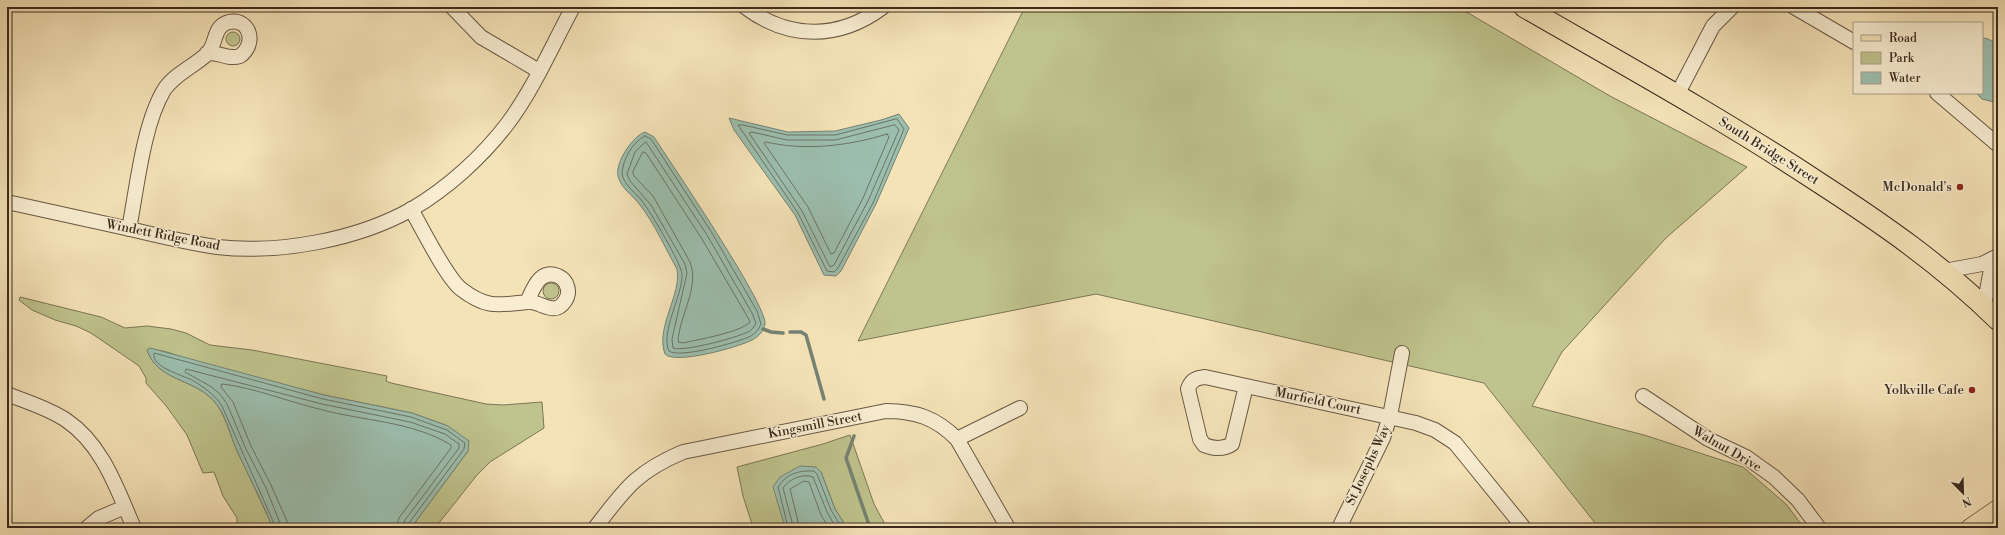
<svg xmlns="http://www.w3.org/2000/svg" width="2005" height="535" viewBox="0 0 2005 535" font-family="'Libre Bodoni',serif">
	<style>
		.green { fill: #bfc38d; stroke: #7c7656 }
		.water { fill: #9cbeae; stroke: #758374 }
		.lines { fill: none; stroke-linecap: round; stroke-linejoin: round }
		.shore { stroke: #6b7466; stroke-width: 1 }
		.stream { stroke: #758374; stroke-width: 3.5 }
		.minor-casing { stroke: #695844; stroke-width: 16 }
		.major-casing { stroke: #3a2a1e; stroke-width: 18 }
		.highway-casing { stroke: #3a2a1e; stroke-width: 22 }
		.minor { stroke: #f8edd1; stroke-width: 14 }
		.major { stroke: #f5e3b8; stroke-width: 17 }
		.highway { stroke: #f5e3b8; stroke-width: 20 }
		.poi-dot { fill: #8f2418; stroke: #f8edd1; stroke-width: 1.5 }
		.labels { text-anchor: middle; dominant-baseline: central; stroke-width: 3; stroke-linejoin: round; paint-order: stroke }
		.street-label { font-size: 13px; fill: #3a2a1e; stroke: #f8edd1 }
		.poi-label { font-size: 13px; fill: #3a2a1e; stroke: #f8edd1; text-anchor: end }
	</style>
	<rect width="100%" height="100%" fill="#f5e3b8"/>
	<filter id="stains"><feTurbulence type="fractalNoise" baseFrequency=".005" numOctaves="4"/><feColorMatrix values="0 0 0 0 .2 0 0 0 0 .09 0 0 0 0 .02 0 0 0 .5 -.17"/></filter>
	<radialGradient id="worn" r=".72"><stop offset=".6" stop-color="#630" stop-opacity="0"/><stop offset="1" stop-color="#630" stop-opacity=".3"/></radialGradient>
	<g class="green">
		<path d="M 1025,7 L 1458,7 L 1610,96 L 1747,167 L 1666,238 L 1562,352 L 1532,406 L 1644,435 L 1743,467 L 1786,504 L 1804,528 L 1599,528 L 1484,383 L 1096,294 L 858,341 Z"/>
		<circle cx="233" cy="39" r="7"/>
		<circle cx="551" cy="291" r="8"/>
		<path d="M 20,297 L 101,317 L 125,328 L 147,326 L 171,329 L 186,333 L 210,345 L 252,350 L 387,376 L 386,381 L 391,383 L 486,404 L 503,405 L 542,402 L 544,428 L 490,462 L 477,475 L 435,528 L 411,528 L 468,451 L 448,426 L 412,413 L 324,395 L 184,359 C 172,353 161,349 147,350 C 158,381 192,378 213,400 C 226,414 230,436 238,453 C 250,478 262,503 273,528 L 237,528 L 237,518 L 223,496 L 214,472 L 203,473 L 187,435 L 167,407 L 146,383 L 146,378 L 139,366 L 91,333 L 76,326 L 55,320 L 32,310 L 19,300 Z"/>
		<path d="M 850,435 L 874,504 L 887,528 L 847,528 L 835,509 L 821,472 L 816,467 L 782,528 L 747,528 L 752,524 L 743,496 L 737,467 L 823,444 Z"/>
	</g>
	<g class="water">
		<path d="M 1982,38 C 1989,38 1995,42 1998,48 L 1998,103 L 1982,99 L 1976,93 L 1982,93 Z"/>
		<path d="M 899,114 L 909,128 L 876,204 L 841,271 L 836,276 L 824,275 L 795,215 L 734,130 L 729,118 L 788,132 L 835,131 L 881,120 Z"/>
		<path d="M 645,132 L 654,137 C 670,162 767,304 765,324 C 764,331 758,337 752,340 C 739,347 675,365 665,354 C 655,328 682,294 677,269 C 665,248 655,224 640,205 C 633,195 621,189 618,176 C 615,162 633,136 645,132 Z"/>
		<path d="M 150,348 L 324,395 L 412,413 L 448,426 L 469,441 L 468,451 L 411,528 L 273,528 C 262,502 250,478 238,453 C 230,436 226,413 213,400 C 192,378 158,381 147,350 Z"/>
		<path d="M 800,466 L 816,467 L 821,472 L 835,509 L 847,528 L 782,528 L 784,524 L 773,487 L 780,477 Z"/>
	</g>
	<g class="lines">
		<g class="shore">
			<path d="M 897,119 L 904,129 L 873,203 L 838,268 L 834,272 L 827,271 L 798,213 L 738,125 L 743,125 L 787,135 L 835,135 Z"/>
			<path d="M 895,125 L 899,130 L 868,201 L 834,265 L 830,267 L 802,211 L 749,133 L 752,132 L 787,140 L 835,140 Z"/>
			<path d="M 887,134 L 889,137 L 863,198 L 834,253 L 831,254 L 808,207 L 764,143 L 766,142 C 806,151 848,146 887,134 Z"/>
			<path d="M 645,136 L 651,139 L 712,233 L 757,311 L 761,324 C 759,329 756,333 751,336 C 739,342 679,359 669,351 C 660,332 683,295 682,274 C 681,263 650,211 642,201 C 635,192 626,187 622,175 C 622,161 632,142 645,136 Z"/>
			<path d="M 646,142 L 707,235 L 752,313 L 756,323 C 754,327 752,330 748,332 C 735,338 684,352 673,348 L 672,339 L 687,273 L 685,264 L 651,205 L 630,181 L 627,174 L 635,152 Z"/>
			<path d="M 643,152 L 646,153 L 702,239 L 747,316 L 750,322 C 742,332 696,340 683,343 L 678,342 C 679,316 700,287 690,262 L 653,196 L 634,176 L 633,172 Z"/>
			<path d="M 276,528 L 222,406 C 215,395 204,387 192,380 C 182,375 151,367 154,353 L 323,399 L 411,417 L 447,430 L 465,443 L 464,449 L 409,523 L 408,528"/>
			<path d="M 282,528 L 266,488 L 246,449 L 227,404 L 220,394 L 210,386 L 185,372 L 186,369 L 322,404 L 410,422 L 445,434 L 459,444 L 459,448 L 405,520 L 402,528"/>
			<path d="M 288,528 L 287,521 L 271,485 L 251,446 L 233,402 L 221,387 L 222,384 C 252,387 289,402 319,409 C 362,421 412,421 451,445 L 451,448 L 399,518 L 396,528"/>
			<path d="M 787,528 L 787,523 L 778,487 C 786,474 799,470 814,471 L 817,474 L 831,510 L 842,528"/>
			<path d="M 792,528 L 792,522 L 783,488 C 789,479 803,473 813,477 L 827,512 L 836,528"/>
			<path d="M 798,528 L 798,521 L 790,489 L 804,481 L 809,482 L 821,515 L 829,528"/>
		</g>
		<g class="stream">
			<path d="M 763,329 L 771,332 L 783,333"/>
			<path d="M 790,332 L 801,332 L 806,335 L 824,399"/>
			<path d="M 854,436 L 846,458 L 870,528"/>
		</g>
		<defs>
			<g id="minor">
				<path d="M 452,7 L 481,37 L 539,71"/>
				<path d="M 745,7 C 789,40 839,40 883,7"/>
				<path d="M 1794,7 L 1854,42"/>
				<path d="M 1937,93 L 1998,145"/>
				<path d="M 1677,95 L 1713,26 L 1732,7"/>
				<path d="M 7,202 C 48,211 89,220 130,229 C 159,236 188,243 217,247 C 279,254 357,240 412,209 C 448,188 483,156 508,123 C 534,88 552,46 573,7"/>
				<path d="M 411,209 C 422,228 446,277 461,289 C 487,309 498,305 527,302 C 540,300 554,318 565,301 C 568,297 569,291 567,286 C 566,282 562,278 558,276 C 539,268 533,290 527,302"/>
				<path d="M 129,229 C 137,188 143,125 164,90 C 174,74 195,66 208,53 C 217,43 213,26 229,22 C 250,18 257,44 240,56 C 228,60 220,52 207,53"/>
				<path d="M 1944,271 L 1982,264 L 1998,256"/>
				<path d="M 1984,306 L 1993,259"/>
				<path d="M 1246,386 L 1232,444 C 1223,450 1214,449 1204,445 L 1200,439 L 1188,389 C 1191,380 1196,378 1205,377 L 1416,423 L 1435,430 L 1455,443 L 1524,528"/>
				<path d="M 7,394 C 27,402 48,408 66,420 C 103,445 117,489 134,528"/>
				<path d="M 1643,396 L 1708,439 L 1746,457 L 1774,477 L 1798,500 L 1819,528"/>
				<path d="M 957,439 L 1020,408"/>
				<path d="M 87,528 L 99,518 L 125,507"/>
				<path d="M 595,528 C 625,489 636,472 683,452 L 886,411 C 916,411 936,418 957,439 L 1008,528"/>
				<path d="M 1339,528 L 1383,438 L 1390,416 L 1402,353"/>
			</g>
			<path id="major" d="M 1969,528 L 1998,508"/>
			<path id="highway" d="M 1524,7 C 1623,64 1723,119 1818,182 C 1883,224 1942,265 1998,320"/>
		</defs>
		<use href="#minor" class="minor-casing"/>
		<use href="#major" class="major-casing"/>
		<use href="#highway" class="highway-casing"/>
		<use href="#minor" class="minor"/>
		<use href="#major" class="major"/>
		<use href="#highway" class="highway"/>
	</g>
	<g class="poi-dot">
		<circle cx="1960" cy="187" r="4"/>
		<circle cx="1972" cy="390" r="4"/>
	</g>
	<g class="labels">
		<g class="street-label">
			<text transform="translate(1769 151) rotate(32)">South Bridge Street</text>
			<text transform="translate(163 235) rotate(11)">Windett Ridge Road</text>
			<text transform="translate(1318 401) rotate(12)">Murfield Court</text>
			<text transform="translate(815 425) rotate(-11)">Kingsmill Street</text>
			<text transform="translate(1727 449) rotate(30)">Walnut Drive</text>
			<text transform="translate(1368 465) rotate(-65)">St Josephs Way</text>
		</g>
		<g class="poi-label">
			<text x="1952" y="187">McDonald's</text>
			<text x="1964" y="390">Yolkville Cafe</text>
		</g>
	</g>
	<rect width="2005" height="535" fill="none" stroke="#f5e3b8" stroke-width="24"/>
	<rect x="8" y="8" width="1989" height="519" fill="none" stroke="#3a2a1e" stroke-width="2"/>
	<rect x="12" y="12" width="1981" height="511" fill="none" stroke="#3a2a1e"/>
	<rect x="1853" y="22" width="130" height="72" fill="#f8edd1" stroke="#ac9f89"/>
	<rect x="1861" y="35" width="20" height="6" fill="#f5e3b8" stroke="#ac9f89"/>
	<text x="1889" y="42" font-size="12" fill="#3a2a1e">Road</text>
	<rect x="1861" y="52" width="20" height="12" fill="#bfc38d" stroke="#ac9f89"/>
	<text x="1889" y="62" font-size="12" fill="#3a2a1e">Park</text>
	<rect x="1861" y="72" width="20" height="12" fill="#9cbeae" stroke="#ac9f89"/>
	<text x="1889" y="82" font-size="12" fill="#3a2a1e">Water</text>
	<g transform="translate(1963 493) rotate(157)" stroke="#f8edd1" stroke-width="3" paint-order="stroke">
	<path d="M0-3L7 15L0 10L-7 15Z" fill="#3a2a1e"/>
	<text y="-6" font-size="11" font-weight="bold" text-anchor="middle" fill="#3a2a1e">N</text>
	</g>
	<rect width="100%" height="100%" filter="url(#stains)"/>
	<rect width="100%" height="100%" fill="url(#worn)"/>
</svg>
